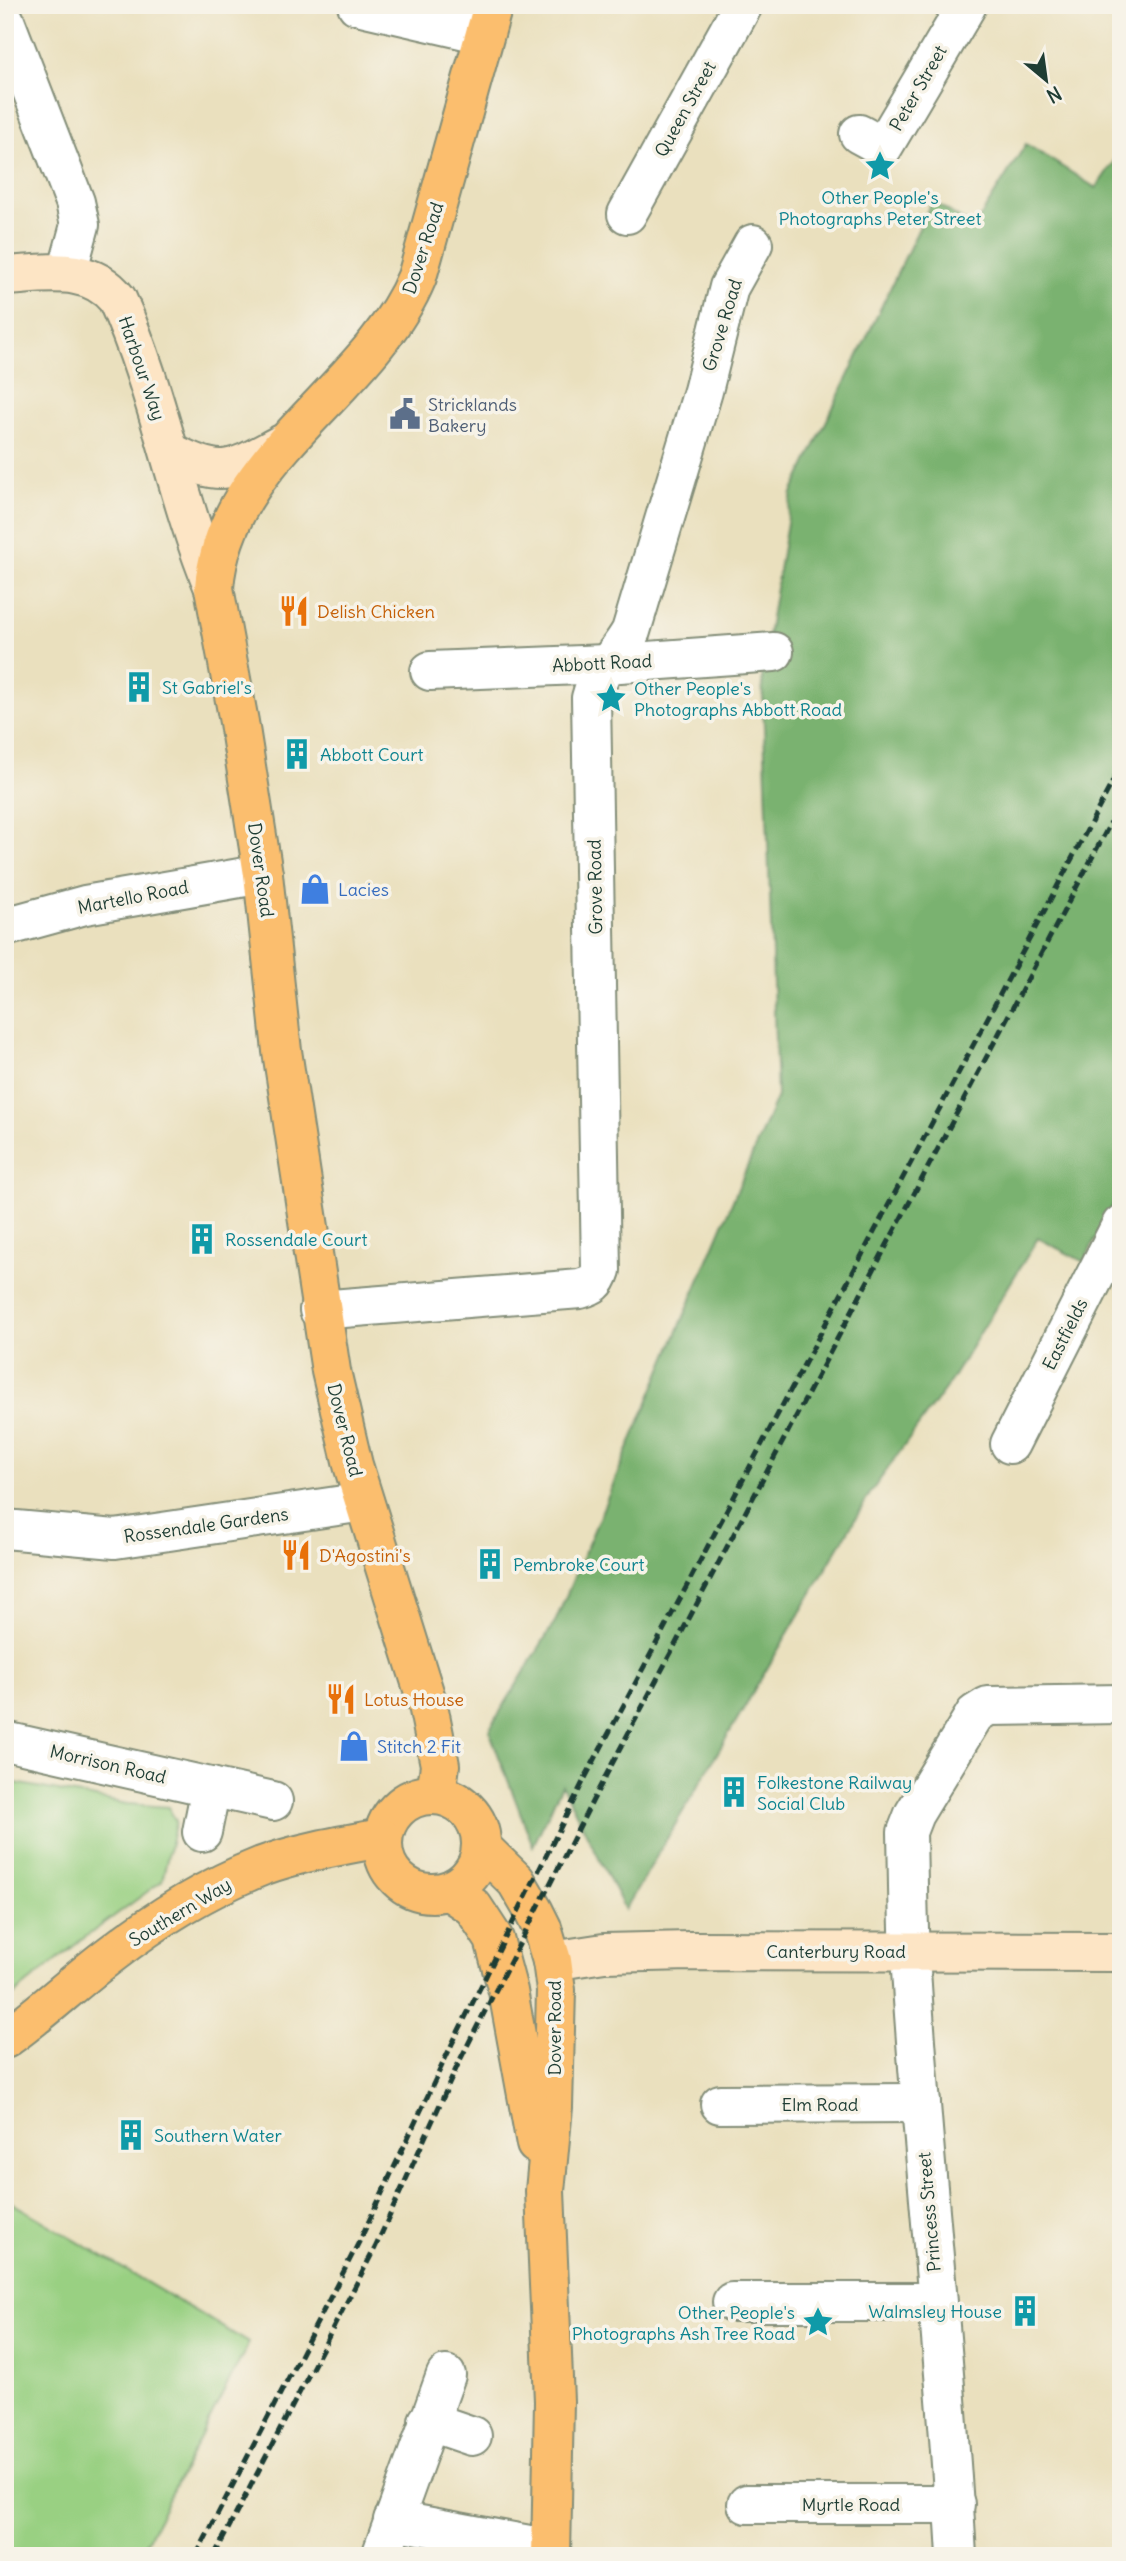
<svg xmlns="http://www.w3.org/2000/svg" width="1126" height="2561" viewBox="0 0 1126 2561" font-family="Delius,sans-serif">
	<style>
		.green { fill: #99d082; stroke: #5c865b; stroke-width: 2 }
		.forest { fill: #7ab270; stroke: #4c7852; stroke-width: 2 }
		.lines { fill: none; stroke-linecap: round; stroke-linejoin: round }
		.street-casing { stroke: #848e79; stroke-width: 42 }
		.secondary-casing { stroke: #848e79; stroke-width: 42 }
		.primary-casing { stroke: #848e79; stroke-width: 42 }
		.street { stroke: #fff; stroke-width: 38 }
		.secondary { stroke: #fde5c5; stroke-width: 38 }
		.primary { stroke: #fbbe6e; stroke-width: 38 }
		.rail { stroke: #1f3d34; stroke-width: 5; stroke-dasharray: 10 5; stroke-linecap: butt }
		.labels { text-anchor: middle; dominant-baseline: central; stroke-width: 7; stroke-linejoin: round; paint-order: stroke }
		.street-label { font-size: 18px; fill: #1f3d34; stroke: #f7f3e8 }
		.culture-label { font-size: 18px; fill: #0d838f; stroke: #f7f3e8; text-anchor: start }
		.service-label { font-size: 18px; fill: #4e5e75; stroke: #f7f3e8; text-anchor: start }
		.food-label { font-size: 18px; fill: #c56008; stroke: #f7f3e8; text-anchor: start }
		.shop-label { font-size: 18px; fill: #366cbe; stroke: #f7f3e8; text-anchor: start }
	</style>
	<rect width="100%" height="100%" fill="#f7f3e8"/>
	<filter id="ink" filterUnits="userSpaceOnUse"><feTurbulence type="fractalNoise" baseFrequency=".0143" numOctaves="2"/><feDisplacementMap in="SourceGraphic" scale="14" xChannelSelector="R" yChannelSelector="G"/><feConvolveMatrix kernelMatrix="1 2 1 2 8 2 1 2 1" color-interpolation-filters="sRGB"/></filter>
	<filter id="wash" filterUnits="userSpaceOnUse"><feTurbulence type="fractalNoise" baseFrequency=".00686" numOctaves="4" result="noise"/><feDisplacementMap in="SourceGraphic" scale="28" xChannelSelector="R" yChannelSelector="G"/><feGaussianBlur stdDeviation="1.57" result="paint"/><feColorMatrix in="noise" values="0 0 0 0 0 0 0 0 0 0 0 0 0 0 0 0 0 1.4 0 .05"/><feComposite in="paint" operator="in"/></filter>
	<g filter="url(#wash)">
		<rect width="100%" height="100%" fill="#eae0be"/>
		<g class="green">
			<path d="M 5,1781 L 127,1804 L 168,1807 L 176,1821 L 162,1881 L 80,1941 L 5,2002 Z"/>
			<path d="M 5,2193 L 9,2201 L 249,2343 L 139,2556 L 5,2556 Z"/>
		</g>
		<path class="forest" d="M 1026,144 L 1096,188 L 1121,151 L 1121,1189 L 1084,1262 L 1038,1238 L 952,1379 L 871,1492 L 625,1910 L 562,1785 L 533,1846 L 489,1730 L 556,1620 L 777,1096 L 762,671 L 792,493 L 932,201 L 974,227 Z"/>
	</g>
	<g filter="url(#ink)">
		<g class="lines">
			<defs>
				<g id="street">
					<path d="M 357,5 L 483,34"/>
					<path d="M 5,21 L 75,202 L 80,225 L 67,273"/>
					<path d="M 859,134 L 883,147 L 967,5"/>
					<path d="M 627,214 L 743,5"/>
					<path d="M 430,671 L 606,664 L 774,652"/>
					<path d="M 5,927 L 85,905 L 263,874"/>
					<path d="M 319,1310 L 580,1289 C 593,1285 597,1283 601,1270 L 591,698 C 598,670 618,655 631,631 L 703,391 L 729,287 L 753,244"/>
					<path d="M 1010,1444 L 1121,1225"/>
					<path d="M 5,1529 L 115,1539 L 364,1502"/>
					<path d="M 5,1741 L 273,1801"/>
					<path d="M 202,1832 L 211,1787"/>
					<path d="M 720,2104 L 921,2103"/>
					<path d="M 732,2302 L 936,2302"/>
					<path d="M 428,2421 L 472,2436"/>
					<path d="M 747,2504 L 955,2504"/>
					<path d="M 393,2520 L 551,2549"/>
					<path d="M 381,2556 L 446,2375"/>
					<path d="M 957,2556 C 946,2355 922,2155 910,1954 C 908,1914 908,1873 907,1832 L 914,1814 L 975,1714 L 988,1706 L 1121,1704"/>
				</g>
				<g id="secondary">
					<path d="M 5,276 C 45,274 90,264 117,299 C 159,392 175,494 214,588"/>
					<path d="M 172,453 C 225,480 232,470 282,444"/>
					<path d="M 552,1961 L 604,1953 L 691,1951 L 1121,1952"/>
				</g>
				<g id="primary">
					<circle cx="432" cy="1844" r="49"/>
					<path d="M 436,1795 L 440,1765 L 428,1705 L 353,1465 L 331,1371 L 282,1051 L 263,874 L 239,722 L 214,588 C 224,455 370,391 417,277 L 493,5"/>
					<path d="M 481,1847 L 516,1881 L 533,1910 L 542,1928 L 552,1961 L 556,1990 L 553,2107 L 545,2191 L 554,2401 L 551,2556"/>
					<path d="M 449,1891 L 473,1907 L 494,1939 L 508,1991 L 536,2144"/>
					<path d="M 5,2039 C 42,2013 74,1982 110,1955 C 155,1920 209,1887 262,1866 C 300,1852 343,1845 382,1838"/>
				</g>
			</defs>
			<use href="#street" class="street-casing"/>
			<use href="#secondary" class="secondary-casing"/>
			<use href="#primary" class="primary-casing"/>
			<use href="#street" class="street"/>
			<use href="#secondary" class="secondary"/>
			<use href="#primary" class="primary"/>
			<g class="rail">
				<path d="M 196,2556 L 360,2240 L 452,2044 L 584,1780 L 1121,766"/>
				<path d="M 214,2556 L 375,2248 L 460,2060 L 594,1798 L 1121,803"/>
			</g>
		</g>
	</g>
	<defs>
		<symbol id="sight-bare" viewBox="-9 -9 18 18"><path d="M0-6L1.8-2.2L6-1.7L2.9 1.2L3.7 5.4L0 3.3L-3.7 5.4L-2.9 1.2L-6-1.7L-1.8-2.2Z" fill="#0f9aa8" stroke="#f7f3e8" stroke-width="2.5" paint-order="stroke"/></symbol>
		<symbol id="civic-bare" viewBox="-9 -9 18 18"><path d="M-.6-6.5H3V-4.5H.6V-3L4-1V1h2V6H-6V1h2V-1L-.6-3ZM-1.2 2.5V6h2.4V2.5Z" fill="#5c6f8a" stroke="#f7f3e8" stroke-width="2.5" paint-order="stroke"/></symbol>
		<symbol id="restaurant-bare" viewBox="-9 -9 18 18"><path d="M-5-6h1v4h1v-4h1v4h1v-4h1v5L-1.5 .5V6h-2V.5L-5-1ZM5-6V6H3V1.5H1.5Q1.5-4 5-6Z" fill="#e8710a" stroke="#f7f3e8" stroke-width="2.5" paint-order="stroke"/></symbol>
		<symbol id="building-bare" viewBox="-9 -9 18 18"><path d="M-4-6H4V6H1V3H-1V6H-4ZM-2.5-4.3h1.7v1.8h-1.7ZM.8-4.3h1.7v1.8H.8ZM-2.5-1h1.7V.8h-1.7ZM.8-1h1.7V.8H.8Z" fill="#0f9aa8" stroke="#f7f3e8" stroke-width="2.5" paint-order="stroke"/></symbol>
		<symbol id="shop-bare" viewBox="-9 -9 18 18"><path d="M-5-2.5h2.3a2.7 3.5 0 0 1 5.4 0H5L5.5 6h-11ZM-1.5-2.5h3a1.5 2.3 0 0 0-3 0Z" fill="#3f7fe0" stroke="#f7f3e8" stroke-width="2.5" paint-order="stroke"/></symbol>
	</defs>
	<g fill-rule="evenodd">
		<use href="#sight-bare" x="858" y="144" width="44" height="44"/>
		<use href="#civic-bare" x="383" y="392" width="44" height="44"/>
		<use href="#restaurant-bare" x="272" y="589" width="44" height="44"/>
		<use href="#building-bare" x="117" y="665" width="44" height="44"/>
		<use href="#sight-bare" x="589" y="676" width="44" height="44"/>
		<use href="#building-bare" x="275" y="732" width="44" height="44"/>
		<use href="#shop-bare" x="293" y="867" width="44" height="44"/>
		<use href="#building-bare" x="180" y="1217" width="44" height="44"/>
		<use href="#restaurant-bare" x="274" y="1533" width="44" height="44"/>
		<use href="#building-bare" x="468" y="1542" width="44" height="44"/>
		<use href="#restaurant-bare" x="319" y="1677" width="44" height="44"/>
		<use href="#shop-bare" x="332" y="1724" width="44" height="44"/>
		<use href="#building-bare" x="712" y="1770" width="44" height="44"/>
		<use href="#building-bare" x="109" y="2113" width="44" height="44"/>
		<use href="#building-bare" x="1003" y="2289" width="44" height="44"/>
		<use href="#sight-bare" x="796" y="2300" width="44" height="44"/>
	</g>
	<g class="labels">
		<g class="street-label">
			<text transform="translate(918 88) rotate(-60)">Peter Street</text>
			<text transform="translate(685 109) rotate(-61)">Queen Street</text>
			<text transform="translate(423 248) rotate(-72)">Dover Road</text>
			<text transform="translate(722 325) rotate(-73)">Grove Road</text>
			<text transform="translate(142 368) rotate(71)">Harbour Way</text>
			<text transform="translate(602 663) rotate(-3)">Abbott Road</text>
			<text transform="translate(261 870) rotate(82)">Dover Road</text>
			<text transform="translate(595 887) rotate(-91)">Grove Road</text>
			<text transform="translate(133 897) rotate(-11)">Martello Road</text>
			<text transform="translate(1065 1334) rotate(-63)">Eastfields</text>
			<text transform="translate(345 1430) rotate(76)">Dover Road</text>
			<text transform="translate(206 1525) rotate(-8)">Rossendale Gardens</text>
			<text transform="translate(108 1764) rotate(13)">Morrison Road</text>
			<text transform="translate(180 1912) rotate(-31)">Southern Way</text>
			<text x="836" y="1951">Canterbury Road</text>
			<text transform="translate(554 2028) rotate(-90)">Dover Road</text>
			<text x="820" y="2104">Elm Road</text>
			<text transform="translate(929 2212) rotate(-95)">Princess Street</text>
			<text x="851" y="2504">Myrtle Road</text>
		</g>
		<g class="culture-label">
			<text x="880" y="197" text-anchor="middle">Other People's<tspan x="880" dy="21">Photographs Peter Street</tspan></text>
			<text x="162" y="687">St Gabriel's</text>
			<text x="634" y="688">Other People's<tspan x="634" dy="21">Photographs Abbott Road</tspan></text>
			<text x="320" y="754">Abbott Court</text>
			<text x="225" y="1239">Rossendale Court</text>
			<text x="513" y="1564">Pembroke Court</text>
			<text x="757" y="1782">Folkestone Railway<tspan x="757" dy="21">Social Club</tspan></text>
			<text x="154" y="2135">Southern Water</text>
			<text x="1002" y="2311" text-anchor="end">Walmsley House</text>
			<text x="795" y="2312" text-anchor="end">Other People's<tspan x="795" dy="21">Photographs Ash Tree Road</tspan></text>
		</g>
		<g class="service-label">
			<text x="428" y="404">Stricklands<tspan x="428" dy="21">Bakery</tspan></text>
		</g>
		<g class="food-label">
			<text x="317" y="611">Delish Chicken</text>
			<text x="319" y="1555">D'Agostini's</text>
			<text x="364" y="1699">Lotus House</text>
		</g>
		<g class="shop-label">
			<text x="338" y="889">Lacies</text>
			<text x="377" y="1746">Stitch 2 Fit</text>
		</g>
	</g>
	<rect width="1126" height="2561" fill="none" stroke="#f7f3e8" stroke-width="28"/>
	<g transform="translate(1046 80) rotate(151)" stroke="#f7f3e8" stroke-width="5" paint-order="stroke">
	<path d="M0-5L12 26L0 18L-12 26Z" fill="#1f3d34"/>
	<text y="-10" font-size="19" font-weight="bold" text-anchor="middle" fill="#1f3d34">N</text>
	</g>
</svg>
